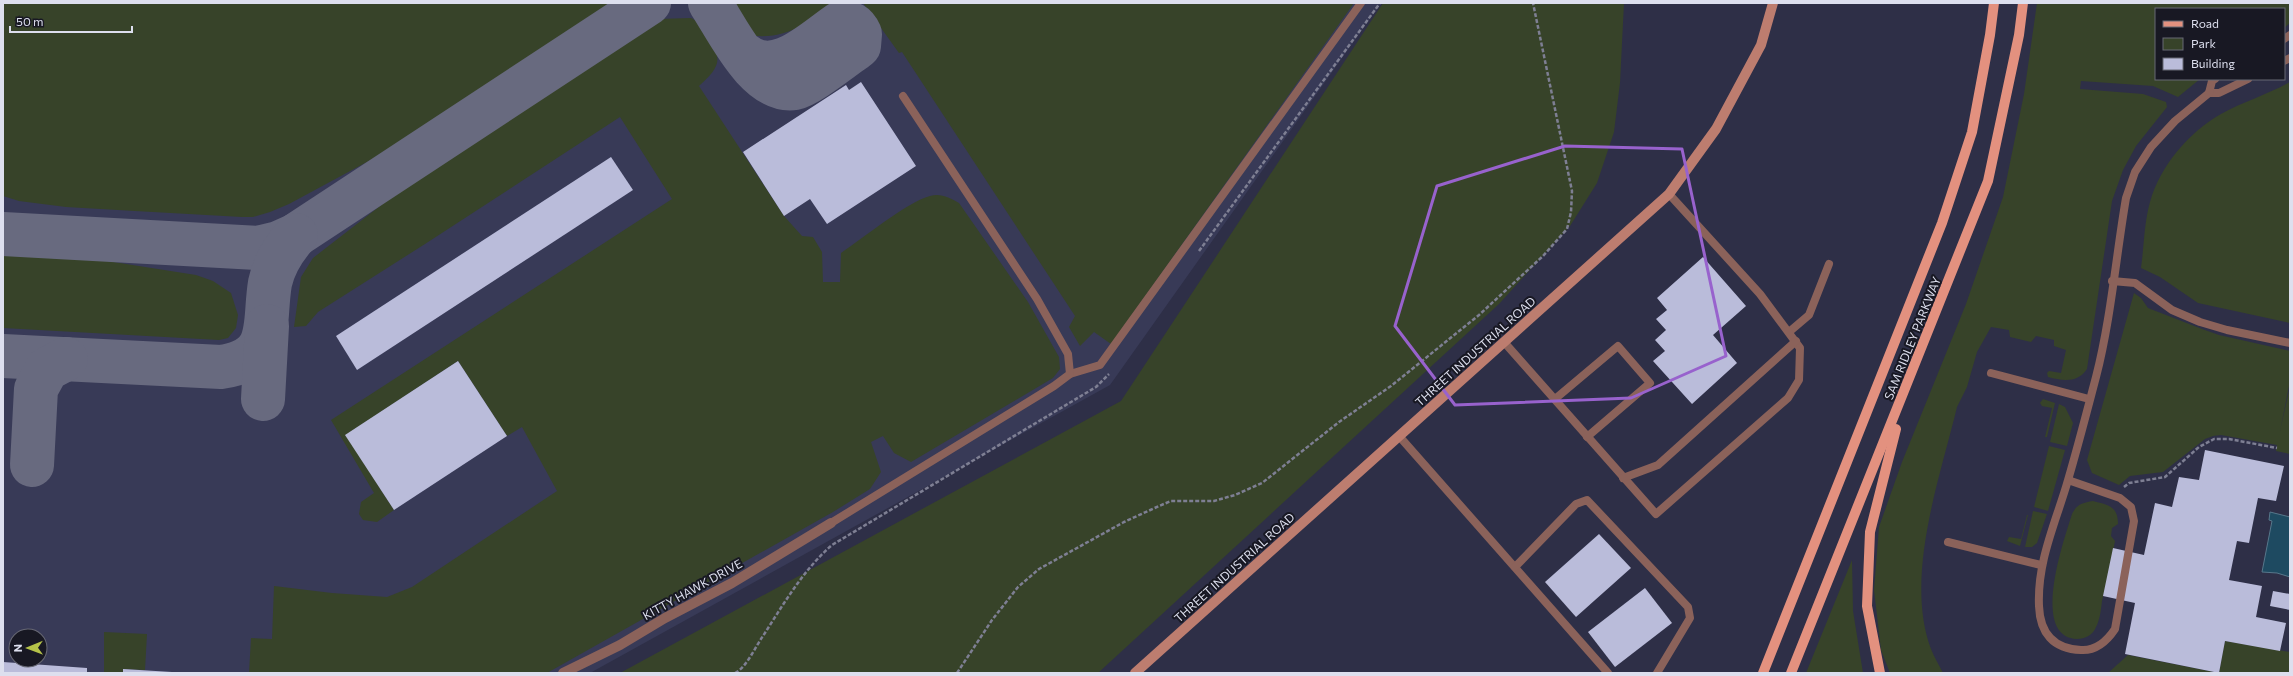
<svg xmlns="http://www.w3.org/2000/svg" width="2293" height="676" viewBox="0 0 2293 676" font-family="Commissioner,sans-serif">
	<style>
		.built { fill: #383a57; fill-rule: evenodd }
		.green { fill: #374329 }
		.water { fill: #1e4a61; stroke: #57778b }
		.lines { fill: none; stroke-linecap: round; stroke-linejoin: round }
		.taxiway { stroke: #686a7f; stroke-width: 44 }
		.building { fill: #babcda }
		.path { stroke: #7e7f93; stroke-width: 2.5; stroke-dasharray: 4 2; stroke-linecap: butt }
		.lane { stroke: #8b625a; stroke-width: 8 }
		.street { stroke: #8b625a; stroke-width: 10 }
		.secondary { stroke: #bd7d6f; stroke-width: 10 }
		.primary { stroke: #e3917f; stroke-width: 10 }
		.marked { fill: none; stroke: #9862cd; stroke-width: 3; stroke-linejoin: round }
		.labels { text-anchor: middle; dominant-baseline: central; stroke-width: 4; stroke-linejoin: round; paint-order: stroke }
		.street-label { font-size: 12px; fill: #dddfee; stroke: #181823 }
	</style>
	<rect width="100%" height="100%" fill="#2e2f47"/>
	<path class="built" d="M 3,3 L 1381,3 L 1110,385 L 590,673 L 3,673 ZM 16,636 L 40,636 L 40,660 L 16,660 Z"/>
	<g class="green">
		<path d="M 3,3 L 615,3 L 391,149 L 289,204 L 270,212 L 253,217 L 242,217 L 135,211 L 66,207 L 19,201 L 3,196 Z"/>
		<path d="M 735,3 L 836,3 C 809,21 791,38 756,36 L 741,16 Z"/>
		<path d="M 863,3 L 1354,3 L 1111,344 L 1094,332 L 1080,346 L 1069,327 L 1075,316 L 902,52 L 899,53 Z"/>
		<path d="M 1383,3 L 1624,3 L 1620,83 L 1614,132 L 1597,183 L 1570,226 L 1499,304 L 1098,673 L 620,673 L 1121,401 Z"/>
		<path d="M 2037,3 L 2290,3 L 2290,23 L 2284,28 L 2284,9 L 2156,9 L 2156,79 L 2200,79 L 2178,97 L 2153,86 L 2081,81 L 2080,89 L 2143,94 L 2166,102 L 2167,107 L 2136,146 L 2123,170 L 2112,201 L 2087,369 C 2078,383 2063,381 2048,377 L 2047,373 L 2049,371 L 2061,373 L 2066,350 L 2054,346 L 2054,340 L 2036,336 L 2031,342 L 2010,337 L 2009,330 L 1991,327 L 1977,352 L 1967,387 L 1957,407 C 1940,478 1904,577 1931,649 C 1934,657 1939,665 1943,673 L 1890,673 L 1881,650 L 1874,590 L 1879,527 L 1902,462 L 1966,304 L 2003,197 L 2024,94 Z"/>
		<path d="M 691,18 C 705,24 720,47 717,63 C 715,72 705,80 699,86 L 784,216 L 802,236 L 813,237 L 822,252 L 823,282 L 840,282 L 841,253 C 862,239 907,202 930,196 C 941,193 950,198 959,203 L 1028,302 L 1059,357 L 1060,369 L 1053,378 L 911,462 L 894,453 L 883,436 L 871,442 L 881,472 L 870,489 L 833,512 L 547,673 L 249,673 L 251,638 L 272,639 L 274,586 L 332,593 L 387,597 L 412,587 L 557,491 L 522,427 L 507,436 L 458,361 L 346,435 L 394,510 L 377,522 L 363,520 L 359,514 L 361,502 L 374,493 L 331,420 L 672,199 L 620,117 L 425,244 L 318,312 L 306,326 L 294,327 L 301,277 L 313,258 L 429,168 L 658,19 Z"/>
		<path d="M 2290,82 L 2290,323 L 2198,303 L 2160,277 L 2141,268 C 2144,247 2144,223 2150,202 C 2160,166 2189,132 2221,114 C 2243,102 2267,95 2290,82 Z"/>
		<path d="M 3,253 L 88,258 L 196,275 L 213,281 L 231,293 L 238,315 L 236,328 L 228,338 L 219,340 L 3,328 Z"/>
		<path d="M 2134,293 L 2141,298 L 2148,308 L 2202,329 L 2219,335 L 2290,351 L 2290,381 L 2280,431 L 2290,386 L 2290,454 L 2276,451 L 2277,445 L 2221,435 L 2213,436 L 2205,439 L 2163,472 L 2130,476 L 2119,485 L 2092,473 L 2087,460 Z"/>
		<path d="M 2043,399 L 2055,403 L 2047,437 L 2045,437 L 2052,408 L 2042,406 L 2040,403 Z"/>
		<path d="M 2059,404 L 2065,407 L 2073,423 L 2067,446 L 2050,442 Z"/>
		<path d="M 2049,446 L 2065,450 L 2048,511 L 2034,507 Z"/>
		<path d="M 2093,501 C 2108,505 2118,506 2118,524 L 2112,528 L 2111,536 L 2115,541 C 2111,561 2107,581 2102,601 C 2101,609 2100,620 2096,627 C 2093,635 2085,639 2077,639 C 2029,637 2065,537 2072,514 C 2077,504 2082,503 2093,501 Z"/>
		<path d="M 2033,511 L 2047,514 L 2037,543 L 2032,547 L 2025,547 Z"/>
		<path d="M 2027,515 L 2028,515 L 2020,546 L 2007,541 L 2009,537 L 2021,539 Z"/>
		<path d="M 1852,560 L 1853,611 L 1863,673 L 1806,673 Z"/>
		<path d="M 104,632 L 147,634 L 145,670 L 123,669 L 123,673 L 104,673 Z"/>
		<path d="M 2225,641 L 2290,652 L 2290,673 L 2219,673 Z"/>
		<path d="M 2128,655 L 2219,673 L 2108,673 Z"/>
	</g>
	<path class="water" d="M 2270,512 L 2290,517 L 2290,577 L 2277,573 L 2262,572 L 2272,521 L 2269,520 Z"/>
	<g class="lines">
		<g class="taxiway">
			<path d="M 710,3 C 728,30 757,94 795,88 C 807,86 842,58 854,50 L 859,46 L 860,34 C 856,25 850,21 840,23 C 813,41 776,80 744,54"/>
			<path d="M 3,234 L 258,248 L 278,243 L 296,235 L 649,3"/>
			<path d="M 3,356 L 221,367 C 276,359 263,324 270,283 C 274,264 283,250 296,235"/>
			<path d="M 263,399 L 267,326"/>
			<path d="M 32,465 L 36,389 L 47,369 L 66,359"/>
		</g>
	</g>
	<g class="building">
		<path d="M 861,82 L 916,166 L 827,224 L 810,199 L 784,216 L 743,152 L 846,85 L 849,90 Z"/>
		<path d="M 611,157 L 633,190 L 357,370 L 336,336 Z"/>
		<path d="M 1703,257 L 1746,306 L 1713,335 L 1737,363 L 1692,404 L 1653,361 L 1665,351 L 1655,340 L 1666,330 L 1656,319 L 1667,310 L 1657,298 Z"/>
		<path d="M 458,361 L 507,436 L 394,510 L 345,435 Z"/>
		<path d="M 2205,450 L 2284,466 L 2276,501 L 2258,498 L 2249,543 L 2237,541 L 2229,580 L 2262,586 L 2256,617 L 2286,623 L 2280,651 L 2225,641 L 2219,673 L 2125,654 L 2135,603 L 2103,596 L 2113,548 L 2144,555 L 2155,503 L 2172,507 L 2179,477 L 2199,480 Z"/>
		<path d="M 1599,534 L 1631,568 L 1576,617 L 1545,582 Z"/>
		<path d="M 1645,588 L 1672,623 L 1615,667 L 1588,632 Z"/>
		<path d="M 2273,591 L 2290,594 L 2290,610 L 2270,606 Z"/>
		<path d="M 3,662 L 87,668 L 87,673 L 3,673 Z"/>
		<path d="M 123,669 L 172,672 L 172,673 L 123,673 Z"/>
	</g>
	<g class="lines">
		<g class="path">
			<path d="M 1199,251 L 1380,3"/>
			<path d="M 2124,487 L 2129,483 L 2165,477 L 2199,447 L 2214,439 L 2229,439 L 2277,448"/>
			<path d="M 735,673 C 747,667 755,647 763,636 C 783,605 803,570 832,545 L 1096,387 L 1109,374"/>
			<path d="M 957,673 L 992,620 L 1018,587 L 1039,569 L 1124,522 L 1159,506 L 1171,501 L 1214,501 L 1235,495 L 1262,483 L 1339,422 L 1391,386 L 1479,315 L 1543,256 L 1567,229 L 1571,212 L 1572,191 L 1533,3"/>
		</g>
		<g class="lane">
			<path d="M 2284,39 L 2290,35"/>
			<path d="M 2284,61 L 2290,58"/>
			<path d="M 2209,93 L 2219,93 L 2248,79"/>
			<path d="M 2112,281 L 2135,283 L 2172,310 L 2200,322 L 2227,330 L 2290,343"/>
			<path d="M 1789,332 L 1809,315 L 1829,264"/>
			<path d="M 1504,342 L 1656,514 L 1788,398 L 1799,380 L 1800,348 L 1760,294 L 1669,194"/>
			<path d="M 1991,373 L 2089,399"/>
			<path d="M 1070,374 L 1100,365 L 1361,3"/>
			<path d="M 1555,399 L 1618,346 L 1650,383 L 1587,437"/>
			<path d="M 1399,436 L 1608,673"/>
			<path d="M 1623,478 L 1658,465 L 1796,341"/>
			<path d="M 2068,480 L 2120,498 L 2131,507 L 2134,521 L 2115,629 C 2107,641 2096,651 2081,650 C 2053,649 2040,633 2039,606 C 2037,561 2056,522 2068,480 C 2078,446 2087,411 2096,377 C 2111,319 2116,256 2126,198 L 2135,172 L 2151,147 L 2175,121 L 2209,93 L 2212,81 L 2215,79"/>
			<path d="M 831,523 L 1054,386 L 1070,374 L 1068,354 L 1037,299 L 903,96"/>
			<path d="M 1948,542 L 2041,565"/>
			<path d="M 1515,567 L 1576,504 L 1587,500 L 1688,607 L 1690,618 L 1657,673"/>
		</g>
		<path class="street" d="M 563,673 L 620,645 L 665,618 L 732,583 L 831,523"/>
		<path class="secondary" d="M 1135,673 L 1669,194 L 1716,129 L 1761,45 L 1773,3"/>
		<g class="primary">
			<path d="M 1763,673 L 1942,223 L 1972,132 L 1990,35 L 1994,3"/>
			<path d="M 1791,673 L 1988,181 L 2019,35 L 2023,3"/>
			<path d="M 1880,673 L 1867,606 L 1870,532 L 1896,429"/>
		</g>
	</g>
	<path class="marked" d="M 1565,146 L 1682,149 L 1726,356 L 1631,398 L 1455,405 L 1395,326 L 1437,186 Z"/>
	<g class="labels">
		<g class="street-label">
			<text transform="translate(1912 338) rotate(-68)">SAM RIDLEY PARKWAY</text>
			<text transform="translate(1475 351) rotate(-42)">THREET INDUSTRIAL ROAD</text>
			<text transform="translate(1234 567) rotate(-42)">THREET INDUSTRIAL ROAD</text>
			<text transform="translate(692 589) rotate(-29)">KITTY HAWK DRIVE</text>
		</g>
	</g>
	<rect width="2293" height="676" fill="none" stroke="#dddfee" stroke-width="8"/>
	<rect x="2155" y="8" width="130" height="72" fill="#181823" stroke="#676874"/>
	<rect x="2163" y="21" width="20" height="6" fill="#e3917f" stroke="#676874"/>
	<text x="2191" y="28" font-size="12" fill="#dddfee">Road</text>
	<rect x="2163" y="38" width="20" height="12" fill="#374329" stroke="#676874"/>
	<text x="2191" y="48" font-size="12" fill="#dddfee">Park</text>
	<rect x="2163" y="58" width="20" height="12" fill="#babcda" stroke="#676874"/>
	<text x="2191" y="68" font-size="12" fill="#dddfee">Building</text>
	<g transform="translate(28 648) rotate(269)"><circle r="19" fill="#181823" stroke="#676874"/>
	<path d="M0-3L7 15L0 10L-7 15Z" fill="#b5c249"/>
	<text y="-6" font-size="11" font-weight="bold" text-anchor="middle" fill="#dddfee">N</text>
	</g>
	<path d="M10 26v6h122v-6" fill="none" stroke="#dddfee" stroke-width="2"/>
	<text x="16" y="26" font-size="12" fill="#dddfee" stroke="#181823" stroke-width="3" paint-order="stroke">50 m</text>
</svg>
